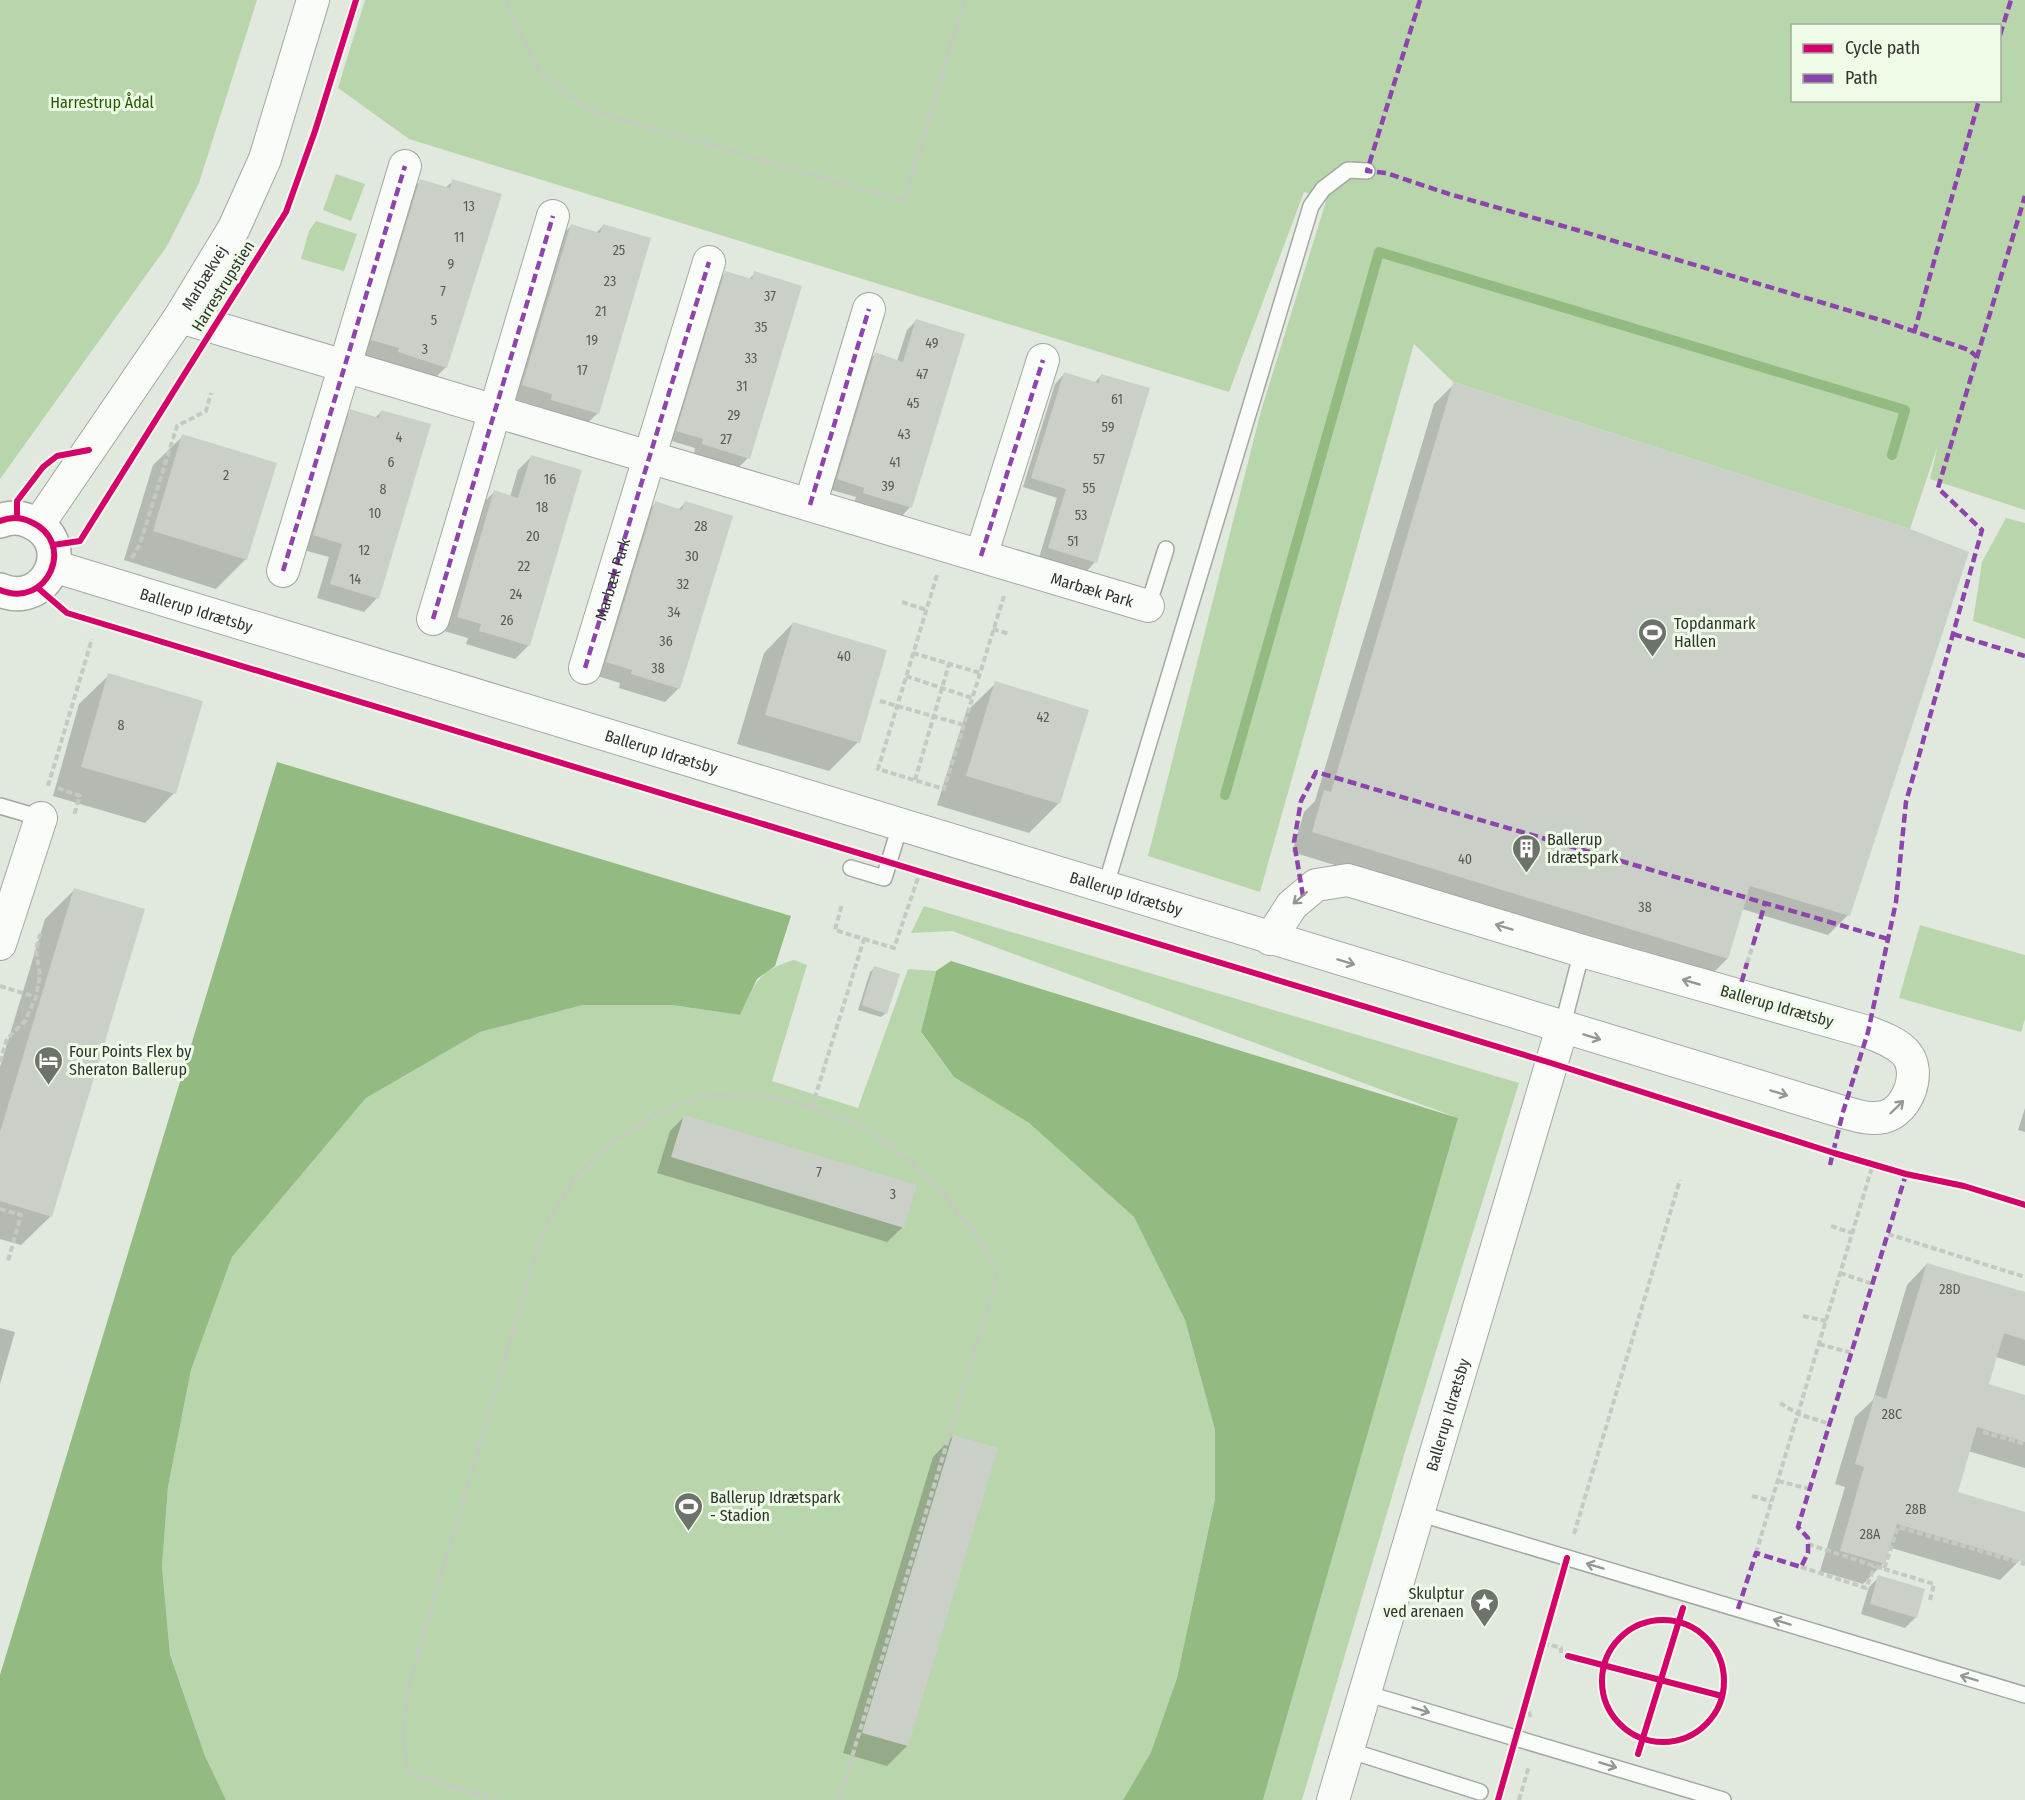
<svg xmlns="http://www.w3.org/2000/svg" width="2025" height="1800" viewBox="0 0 2025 1800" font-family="'Fira Sans Condensed',sans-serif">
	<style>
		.green { fill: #b9d5ac; fill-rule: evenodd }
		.water { fill: #93ba80 }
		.shadow { fill: #0003 }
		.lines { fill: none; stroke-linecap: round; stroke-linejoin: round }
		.stream { stroke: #93ba80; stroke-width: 10 }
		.building { fill: #cad0c7 }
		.service-casing { stroke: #a3a9a2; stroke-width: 18 }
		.minor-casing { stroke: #a3a9a2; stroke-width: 34 }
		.tertiary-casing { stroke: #a3a9a2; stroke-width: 36 }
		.path { stroke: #c6c8c4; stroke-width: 4; stroke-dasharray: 6 3; stroke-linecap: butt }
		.service { stroke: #fafcfa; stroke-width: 15 }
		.minor { stroke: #fafcfa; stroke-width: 32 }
		.tertiary { stroke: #fafcfa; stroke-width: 33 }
		.quiet { stroke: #8e44ad; stroke-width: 4.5; stroke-dasharray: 9 4.5; stroke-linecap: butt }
		.cycleway-casing { stroke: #edfbe7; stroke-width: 10 }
		.cycleway { stroke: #d6006c; stroke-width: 6 }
		.oneway { stroke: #949894 }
		.labels { text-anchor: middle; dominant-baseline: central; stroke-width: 6; stroke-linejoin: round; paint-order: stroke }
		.number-label { font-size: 14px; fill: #565b54 }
		.park-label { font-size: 16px; fill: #285800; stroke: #edfbe7 }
		.street-label { font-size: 16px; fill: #2f342d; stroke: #edfbe7 }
		.poi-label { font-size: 16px; fill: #2f342d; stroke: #edfbe7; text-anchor: start }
	</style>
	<rect width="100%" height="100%" fill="#e1e9de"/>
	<g class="green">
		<path d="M 0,0 L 257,0 L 199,183 L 167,246 L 0,479 Z"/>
		<path d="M 365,0 L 2025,0 L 2025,510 L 1930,479 L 1938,445 L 1910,529 L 1453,382 L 1414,344 L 1260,892 L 1148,856 L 1261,411 L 1327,198 L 1304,192 L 1229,392 L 409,139 L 338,88 ZM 1792,26 L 2000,26 L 2000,100 L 1792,100 Z"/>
		<path d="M 336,174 L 365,184 L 351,221 L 323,210 Z"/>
		<path d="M 316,221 L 357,234 L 344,271 L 301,259 L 309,231 Z"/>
		<path d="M 2006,518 L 2025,523 L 2025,639 L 1973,621 L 1982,562 Z"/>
		<path d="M 924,906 L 1519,1083 L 1408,1442 L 1302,1800 L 1263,1800 L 1458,1118 L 952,931 L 911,933 Z"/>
		<path d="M 1920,925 L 2025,955 L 2025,1019 L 2021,1032 L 1899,998 Z"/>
		<path d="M 794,960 L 807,965 L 772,1081 L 858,1108 L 908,969 L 936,971 L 921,1033 L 954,1077 L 1029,1123 L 1134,1217 L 1185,1320 L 1215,1430 L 1215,1499 L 1177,1678 L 1151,1752 L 1123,1800 L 226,1800 L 205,1756 L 170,1653 L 162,1567 L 168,1487 L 191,1370 L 232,1257 L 366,1098 L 480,1032 L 583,1005 L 672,1005 L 740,1015 C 756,983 757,971 794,960 Z"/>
	</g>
	<g class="water">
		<path d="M 277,762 L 791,916 L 775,966 L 757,979 L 740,1015 L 672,1005 L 583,1005 L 480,1032 L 366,1098 L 232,1257 L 191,1370 L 168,1487 L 162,1567 L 170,1654 L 205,1756 L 226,1800 L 0,1800 L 0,1675 Z"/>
		<path d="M 951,961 L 1458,1118 L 1263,1800 L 1123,1800 L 1151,1752 L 1177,1678 L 1215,1499 L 1215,1430 L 1185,1320 L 1134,1217 L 1029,1123 L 954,1077 L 921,1032 L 936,971 Z"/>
	</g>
	<g class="shadow">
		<path d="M 421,181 L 445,188 L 453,181 L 446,367 L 432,381 L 385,366 L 387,362 L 359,353 L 407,194 Z"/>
		<path d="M 571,226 L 596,233 L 603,226 L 598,413 L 584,426 L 538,413 L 540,407 L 510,398 L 558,239 Z"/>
		<path d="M 725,273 L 749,279 L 755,273 L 748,458 L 739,467 L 694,453 L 695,448 L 668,440 L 716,282 Z"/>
		<path d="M 916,321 L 910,507 L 901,517 L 854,503 L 856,497 L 828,489 L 866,364 L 875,354 L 897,361 L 907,330 Z"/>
		<path d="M 1064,374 L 1094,383 L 1102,375 L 1095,562 L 1086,572 L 1039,558 L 1057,498 L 1023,487 L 1055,384 Z"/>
		<path d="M 1454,384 L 1848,915 L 1828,935 L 1742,909 L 1727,959 L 1707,979 L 1292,852 L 1304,812 L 1315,801 L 1434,404 Z"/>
		<path d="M 351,411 L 375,418 L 382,411 L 377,598 L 364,612 L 317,598 L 329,557 L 300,549 L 337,425 Z"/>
		<path d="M 183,436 L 246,559 L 216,589 L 124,560 L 153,465 Z"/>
		<path d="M 532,456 L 529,645 L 515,659 L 466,644 L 468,638 L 444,631 L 480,506 L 494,492 L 510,497 L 518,470 Z"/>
		<path d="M 656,503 L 678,510 L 685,503 L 731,517 L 678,689 L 665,702 L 619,688 L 620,683 L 594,675 L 642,516 Z"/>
		<path d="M 793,623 L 858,742 L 829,771 L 737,744 L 764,653 Z"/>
		<path d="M 109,675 L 174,793 L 145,823 L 53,796 L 79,704 Z"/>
		<path d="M 996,683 L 1087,711 L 1058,804 L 1029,833 L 937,805 L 966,712 Z"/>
		<path d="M 74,890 L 51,1216 L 21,1245 L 0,1239 L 0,1067 L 45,919 Z"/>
		<path d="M 875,967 L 886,1013 L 881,1017 L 858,1010 L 870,972 Z"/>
		<path d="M 2025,1108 L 2025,1132 L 2018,1130 Z"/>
		<path d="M 685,1116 L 903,1227 L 887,1242 L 657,1173 L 670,1131 Z"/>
		<path d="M 1927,1264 L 2025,1293 L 2025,1366 L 1996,1357 L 1988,1385 L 2025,1396 L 2025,1468 L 1968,1451 L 1956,1494 L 2025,1514 L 2025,1543 L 2020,1560 L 2000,1580 L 1888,1547 L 1883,1564 L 1863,1584 L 1820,1571 L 1845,1487 L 1835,1484 L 1855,1417 L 1873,1400 L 1907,1285 Z"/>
		<path d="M 0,1328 L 15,1332 L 0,1384 Z"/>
		<path d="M 953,1436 L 997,1449 L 907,1746 L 887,1766 L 843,1753 L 933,1457 Z"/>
		<path d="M 1879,1577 L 1923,1590 L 1915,1618 L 1905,1628 L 1861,1614 L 1869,1587 Z"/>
	</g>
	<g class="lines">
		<path class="stream" d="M 1225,795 L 1379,252 L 1905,410 L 1892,455"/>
	</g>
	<g class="building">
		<path d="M 420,179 L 450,188 L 452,179 L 502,194 L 447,368 L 398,352 L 399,348 L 371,340 Z"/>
		<path d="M 571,224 L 600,233 L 603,224 L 651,238 L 599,414 L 551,400 L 552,394 L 522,385 Z"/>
		<path d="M 725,271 L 752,279 L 754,271 L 802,286 L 750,459 L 702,444 L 703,439 L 676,431 Z"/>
		<path d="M 916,319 L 965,334 L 912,508 L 863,493 L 864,488 L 837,479 L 875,352 L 903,362 Z"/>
		<path d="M 1064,372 L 1099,383 L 1101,374 L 1150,388 L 1097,563 L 1048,548 L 1066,489 L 1031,478 Z"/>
		<path d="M 1453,382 L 1910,529 L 1969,552 L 1850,916 L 1750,886 L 1728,959 L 1312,832 L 1324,790 L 1331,792 Z"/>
		<path d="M 350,409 L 379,418 L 381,410 L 431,424 L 379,599 L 330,584 L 342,544 L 313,535 Z"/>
		<path d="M 182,434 L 277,463 L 247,560 L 153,531 Z"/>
		<path d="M 531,455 L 582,470 L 530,646 L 479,631 L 481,624 L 457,617 L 494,490 L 518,498 Z"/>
		<path d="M 655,501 L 682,510 L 685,501 L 733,516 L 680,689 L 631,674 L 632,670 L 606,662 Z"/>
		<path d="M 793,622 L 887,650 L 860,743 L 765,715 Z"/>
		<path d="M 108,673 L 203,701 L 176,794 L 81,767 Z"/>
		<path d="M 995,681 L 1089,710 L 1060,804 L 966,776 Z"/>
		<path d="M 74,888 L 145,909 L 52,1217 L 0,1201 L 0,1132 Z"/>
		<path d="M 874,966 L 900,974 L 887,1014 L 862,1005 Z"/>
		<path d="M 684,1115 L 917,1185 L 904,1228 L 671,1157 Z"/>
		<path d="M 1927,1263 L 2025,1292 L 2025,1340 L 2004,1333 L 1989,1384 L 2025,1395 L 2025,1442 L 1977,1427 L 1958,1492 L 2025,1512 L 2025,1562 L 1897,1524 L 1885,1564 L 1840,1551 L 1864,1467 L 1855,1464 L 1875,1395 L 1886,1399 Z"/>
		<path d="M 953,1435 L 998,1448 L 908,1746 L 862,1733 Z"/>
		<path d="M 1878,1575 L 1925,1589 L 1917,1618 L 1870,1604 Z"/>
	</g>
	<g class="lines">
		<defs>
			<g id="service">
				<path d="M 1148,606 L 1166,549"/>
				<path d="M 0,806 L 41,818"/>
				<path d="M 851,868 L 884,878 L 900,826"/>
				<path d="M 1105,888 L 1311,206 L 1323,189 L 1348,170 L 1367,171"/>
				<path d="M 1562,1028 L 1582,951"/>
				<path d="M 1418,1513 L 2025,1695"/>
				<path d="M 1365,1693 L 1723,1800"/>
				<path d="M 1348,1750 L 1480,1792"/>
			</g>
			<g id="minor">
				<path id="s1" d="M 180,317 L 1148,606"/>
				<path d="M 810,505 L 869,309"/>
				<path id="s2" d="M 38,525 L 180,317 L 234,228 L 265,159 L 313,0"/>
				<path d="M 981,556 L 1043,360"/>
				<path id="s3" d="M 53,566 L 1843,1112 C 1858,1116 1869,1120 1884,1117 C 1908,1111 1923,1071 1905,1052 C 1895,1042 1881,1037 1868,1032 L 1582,951 L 1348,880 L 1316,885 L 1292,905 L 1270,939"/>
				<path d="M 283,571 L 405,166"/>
				<path d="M 433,619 L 553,216"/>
				<path d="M 585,668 L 709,262"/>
				<path d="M 0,944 L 41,818"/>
				<path id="s4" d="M 1333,1800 L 1562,1028"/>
			</g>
			<path id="tertiary" d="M 0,521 C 10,517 21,517 31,522 C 77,542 48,610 0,590"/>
		</defs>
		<use href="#service" class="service-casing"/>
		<use href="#minor" class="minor-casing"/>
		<use href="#tertiary" class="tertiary-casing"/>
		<g class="path">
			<path d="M 507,0 L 509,10 L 538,70 L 589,110 L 904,201 L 965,0"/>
			<path d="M 132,558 L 140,544 L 177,426 L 206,411 L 211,393"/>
			<path d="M 937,575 L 878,769 L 944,789 L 1004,596"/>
			<path d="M 902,602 L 927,610"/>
			<path d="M 993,629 L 1009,634"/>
			<path d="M 913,653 L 980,673"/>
			<path d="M 906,676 L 972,698"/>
			<path d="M 880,701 L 964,725"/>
			<path d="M 915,780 L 949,664"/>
			<path d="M 48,786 L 92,639"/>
			<path d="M 58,788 L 80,796 L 74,815"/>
			<path d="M 864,939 L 894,948 L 920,872"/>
			<path d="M 1747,963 L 1753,945"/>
			<path d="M 0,986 L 36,997"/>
			<path d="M 0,1062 L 7,1039 L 25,1021 L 36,997 L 40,975 L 36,950 L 40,934"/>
			<path d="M 812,1107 L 864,939 L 835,930 L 842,904"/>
			<path d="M 0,1209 L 21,1215 L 8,1261"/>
			<path d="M 1831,1226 L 1852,1233"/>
			<path d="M 1888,1234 L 2025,1277"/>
			<path d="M 1840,1273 L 1873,1284"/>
			<path d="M 1803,1316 L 1826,1321"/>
			<path d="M 1819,1344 L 1852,1353"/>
			<path d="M 1780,1403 L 1798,1414 L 1830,1424"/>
			<path d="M 1983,1432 L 2025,1444"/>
			<path d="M 1778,1481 L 1810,1489"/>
			<path d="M 1752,1496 L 1771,1501"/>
			<path d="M 1574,1534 L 1680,1180"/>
			<path d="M 1808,1544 L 1884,1569 L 1898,1527 L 2025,1564"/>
			<path d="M 1756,1553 L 1873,1164"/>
			<path d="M 1801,1567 L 1866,1588 L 1875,1566"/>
			<path d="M 1884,1569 L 1934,1584 L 1930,1600"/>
			<path d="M 1543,1643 L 1561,1648 L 1561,1654 L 1568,1656"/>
			<path d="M 1526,1703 L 1531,1718"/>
			<path d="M 498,1800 L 408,1773 L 403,1736 L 408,1687 L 543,1230 L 574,1179 L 610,1143 L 658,1113 L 703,1095 L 768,1097 L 812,1107 L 866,1128 L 908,1159 L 944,1195 L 981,1242 L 998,1274 L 839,1800"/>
			<path d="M 1519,1800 L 1529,1766"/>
		</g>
		<use href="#service" class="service"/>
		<use href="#minor" class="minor"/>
		<use href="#tertiary" class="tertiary"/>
		<g class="quiet">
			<path d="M 1420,0 L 1367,171 L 1386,173 L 1449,194 L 1577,230 L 1884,321 L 1969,350 L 1977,357"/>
			<path d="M 2000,35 L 2011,0"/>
			<path d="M 1914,333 L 1979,100"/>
			<path d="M 810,505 L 869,309"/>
			<path d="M 981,556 L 1043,360"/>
			<path d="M 283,571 L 405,166"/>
			<path d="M 433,619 L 553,216"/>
			<path d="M 1953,634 L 2025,656"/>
			<path id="s5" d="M 585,668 L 709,262"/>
			<path d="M 1303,896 L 1294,842 L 1301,801 L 1316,772 L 1888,939"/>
			<path d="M 1753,945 L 1765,903"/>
			<path d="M 1738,995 L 1747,963"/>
			<path d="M 1830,1165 L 1843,1112 L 1868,1032 L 1896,902 L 1906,802 L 1982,530 L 1938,488 L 2025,196"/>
			<path d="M 1738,1609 L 1756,1553 L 1801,1567 L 1808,1553 L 1808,1538 L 1798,1527 L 1906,1174"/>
		</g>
		<defs>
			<g id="cycleway">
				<path d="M 17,518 L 17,501 L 43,467 L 57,456 L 89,450"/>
				<path d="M 0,521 C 10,517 21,517 31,522 C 77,542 48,610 0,590"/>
				<path d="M 53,545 L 80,541 L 286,212 L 315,131 L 356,0"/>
				<path d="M 38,588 L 67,613 L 1551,1063 L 1834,1153 L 1906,1174 L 1964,1186 L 2025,1205"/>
				<circle cx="1663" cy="1681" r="61"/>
				<path d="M 1568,1656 L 1722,1696"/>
				<path d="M 1638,1754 L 1683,1608"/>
				<path d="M 1498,1800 L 1567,1558"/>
			</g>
		</defs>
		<use href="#cycleway" class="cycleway-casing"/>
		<use href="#cycleway" class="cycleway"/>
	</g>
	<defs><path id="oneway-shaft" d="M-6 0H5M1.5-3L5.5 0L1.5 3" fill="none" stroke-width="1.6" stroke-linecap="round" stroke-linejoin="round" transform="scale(1.5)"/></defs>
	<g class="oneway">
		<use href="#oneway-shaft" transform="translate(1300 898) rotate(139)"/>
		<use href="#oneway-shaft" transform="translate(1504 927) rotate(-163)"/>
		<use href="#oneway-shaft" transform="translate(1346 962) rotate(17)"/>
		<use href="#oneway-shaft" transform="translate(1691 982) rotate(-164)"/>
		<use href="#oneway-shaft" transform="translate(1592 1037) rotate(17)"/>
		<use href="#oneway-shaft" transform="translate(1779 1093) rotate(17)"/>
		<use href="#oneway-shaft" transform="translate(1897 1107) rotate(-44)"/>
		<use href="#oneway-shaft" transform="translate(1595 1566) rotate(-163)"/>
		<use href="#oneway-shaft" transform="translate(1782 1622) rotate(-163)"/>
		<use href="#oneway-shaft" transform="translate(1969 1678) rotate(-163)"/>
		<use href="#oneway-shaft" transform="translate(1421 1710) rotate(17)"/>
		<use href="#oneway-shaft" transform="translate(1608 1765) rotate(17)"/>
	</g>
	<defs>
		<symbol id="stadium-pin" viewBox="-11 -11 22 30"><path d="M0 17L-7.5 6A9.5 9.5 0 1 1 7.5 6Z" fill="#6d736b" stroke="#edfbe7"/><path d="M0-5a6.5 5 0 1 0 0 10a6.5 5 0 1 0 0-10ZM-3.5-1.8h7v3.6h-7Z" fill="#fff"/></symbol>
		<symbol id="building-pin" viewBox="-11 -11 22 30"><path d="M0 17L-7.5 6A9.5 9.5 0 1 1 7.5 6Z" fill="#6d736b" stroke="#edfbe7"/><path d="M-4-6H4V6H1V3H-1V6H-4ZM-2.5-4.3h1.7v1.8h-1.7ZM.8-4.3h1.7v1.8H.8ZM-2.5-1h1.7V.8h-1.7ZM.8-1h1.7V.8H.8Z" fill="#fff"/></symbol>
		<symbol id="hotel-pin" viewBox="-11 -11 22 30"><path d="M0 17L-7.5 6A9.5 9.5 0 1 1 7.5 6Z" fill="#6d736b" stroke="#edfbe7"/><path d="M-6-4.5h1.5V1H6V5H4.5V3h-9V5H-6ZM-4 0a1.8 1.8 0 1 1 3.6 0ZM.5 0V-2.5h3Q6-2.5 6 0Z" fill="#fff"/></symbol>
		<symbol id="sight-pin" viewBox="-11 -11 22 30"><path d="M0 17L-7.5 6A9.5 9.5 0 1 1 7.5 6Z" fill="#6d736b" stroke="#edfbe7"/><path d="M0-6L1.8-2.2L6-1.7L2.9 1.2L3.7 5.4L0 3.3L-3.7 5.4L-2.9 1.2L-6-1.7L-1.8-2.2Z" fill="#fff"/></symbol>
	</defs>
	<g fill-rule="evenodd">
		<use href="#stadium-pin" x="1636" y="616" width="33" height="45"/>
		<use href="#building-pin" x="1510" y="832" width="33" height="45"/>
		<use href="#hotel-pin" x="32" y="1044" width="33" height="45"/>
		<use href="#stadium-pin" x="672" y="1490" width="33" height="45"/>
		<use href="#sight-pin" x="1468" y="1586" width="33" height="45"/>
	</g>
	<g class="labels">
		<g class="number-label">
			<text x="469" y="206">13</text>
			<text x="459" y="237">11</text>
			<text x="619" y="250">25</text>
			<text x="451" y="264">9</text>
			<text x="610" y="281">23</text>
			<text x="443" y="291">7</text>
			<text x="770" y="296">37</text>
			<text x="601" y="311">21</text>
			<text x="434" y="320">5</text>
			<text x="761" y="327">35</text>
			<text x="592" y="340">19</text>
			<text x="932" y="343">49</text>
			<text x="425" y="349">3</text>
			<text x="751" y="358">33</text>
			<text x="582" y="370">17</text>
			<text x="922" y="374">47</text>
			<text x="742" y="386">31</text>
			<text x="1117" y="399">61</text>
			<text x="913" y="403">45</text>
			<text x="734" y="415">29</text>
			<text x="1108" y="427">59</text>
			<text x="904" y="434">43</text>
			<text x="399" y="437">4</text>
			<text x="726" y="439">27</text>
			<text x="1099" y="459">57</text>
			<text x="391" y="462">6</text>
			<text x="895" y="462">41</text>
			<text x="226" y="475">2</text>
			<text x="550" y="479">16</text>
			<text x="888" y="486">39</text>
			<text x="1089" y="488">55</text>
			<text x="383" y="489">8</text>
			<text x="542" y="507">18</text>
			<text x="375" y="513">10</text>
			<text x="1081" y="515">53</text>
			<text x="701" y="526">28</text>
			<text x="533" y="536">20</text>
			<text x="1073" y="541">51</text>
			<text x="364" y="550">12</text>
			<text x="692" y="556">30</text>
			<text x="524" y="566">22</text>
			<text x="355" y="579">14</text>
			<text x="683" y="584">32</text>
			<text x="516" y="594">24</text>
			<text x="674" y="612">34</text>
			<text x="507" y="620">26</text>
			<text x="666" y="641">36</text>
			<text x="844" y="656">40</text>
			<text x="658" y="668">38</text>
			<text x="1043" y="717">42</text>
			<text x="121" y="725">8</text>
			<text x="1465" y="859">40</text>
			<text x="1645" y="907">38</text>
			<text x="819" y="1172">7</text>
			<text x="893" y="1194">3</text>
			<text x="1950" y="1289">28D</text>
			<text x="1892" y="1414">28C</text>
			<text x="1916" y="1509">28B</text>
			<text x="1870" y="1534">28A</text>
		</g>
		<g class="park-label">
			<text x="102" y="102">Harrestrup Ådal</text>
		</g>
		<g class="street-label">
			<text stroke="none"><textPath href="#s2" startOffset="298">Marbækvej</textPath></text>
			<text transform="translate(223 286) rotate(-58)">Harrestrupstien</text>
			<text stroke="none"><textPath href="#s5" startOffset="93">Marbæk Park</textPath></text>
			<text stroke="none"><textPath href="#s1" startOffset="952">Marbæk Park</textPath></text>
			<text stroke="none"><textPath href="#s3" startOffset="150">Ballerup Idrætsby</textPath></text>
			<text stroke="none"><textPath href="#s3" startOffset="636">Ballerup Idrætsby</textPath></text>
			<text stroke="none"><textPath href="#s3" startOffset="1122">Ballerup Idrætsby</textPath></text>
			<text transform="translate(1777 1006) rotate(16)">Ballerup Idrætsby</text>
			<text stroke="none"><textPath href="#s4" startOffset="402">Ballerup Idrætsby</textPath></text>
		</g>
		<g class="poi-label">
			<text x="1674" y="623">Topdanmark<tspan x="1674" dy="18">Hallen</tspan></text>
			<text x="1547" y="839">Ballerup<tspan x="1547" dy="18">Idrætspark</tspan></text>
			<text x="69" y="1051">Four Points Flex by<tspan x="69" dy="18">Sheraton Ballerup</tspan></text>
			<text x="710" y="1497">Ballerup Idrætspark<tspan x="710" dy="18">- Stadion</tspan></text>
			<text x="1464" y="1593" text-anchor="end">Skulptur<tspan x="1464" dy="18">ved arenaen</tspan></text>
		</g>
	</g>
	<rect x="1791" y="24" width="210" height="78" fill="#edfbe7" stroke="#a1ab9d" stroke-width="1.5"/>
	<rect x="1803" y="44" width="30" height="9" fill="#d6006c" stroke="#a1ab9d" stroke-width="1.5"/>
	<text x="1845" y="54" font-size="18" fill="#2f342d">Cycle path</text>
	<rect x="1803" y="74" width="30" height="9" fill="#8e44ad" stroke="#a1ab9d" stroke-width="1.5"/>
	<text x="1845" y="84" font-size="18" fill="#2f342d">Path</text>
</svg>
